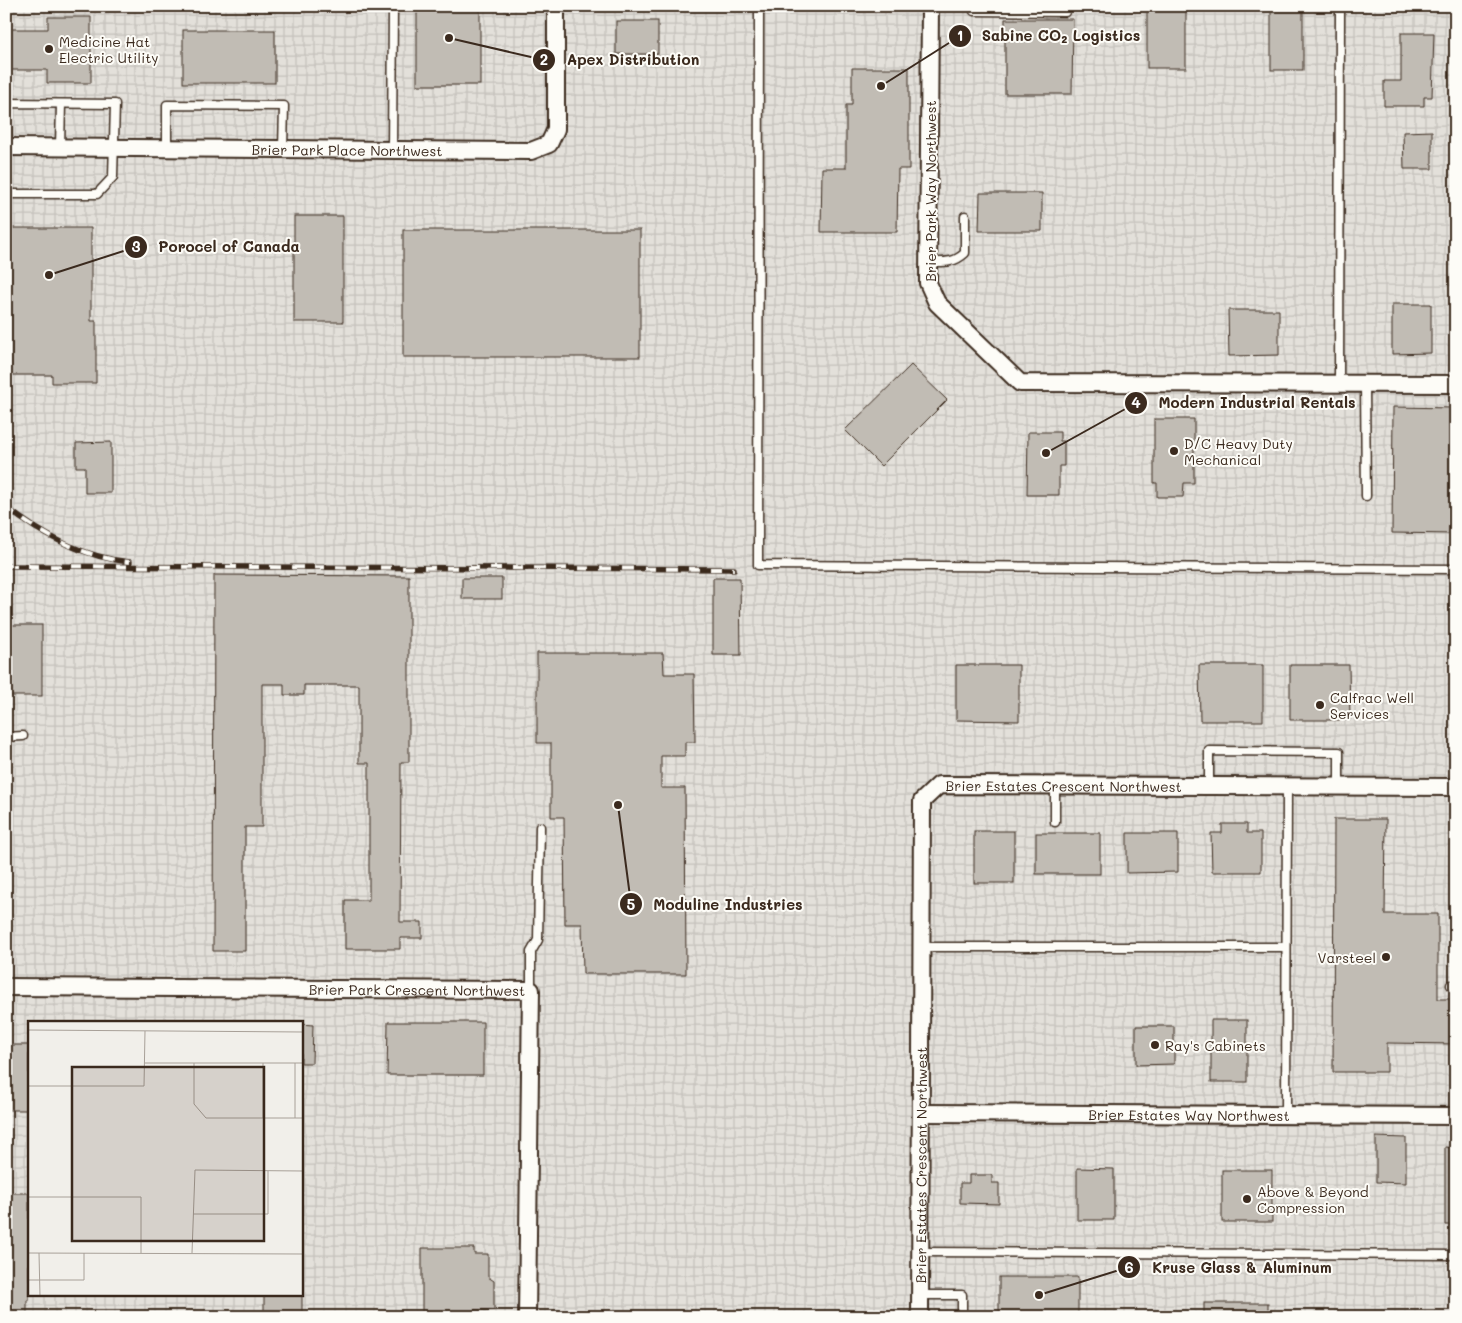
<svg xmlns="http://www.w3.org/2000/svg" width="1462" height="1323" viewBox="0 0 1462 1323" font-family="Mali,sans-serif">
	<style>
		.industrial { fill: url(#industrial-grid); fill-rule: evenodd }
		.building { fill: #c1bcb4; stroke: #3b2a1e }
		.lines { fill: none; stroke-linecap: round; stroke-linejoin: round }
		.service-casing { stroke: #3b2a1e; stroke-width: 11 }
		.minor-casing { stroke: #3b2a1e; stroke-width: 20 }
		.service { stroke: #fdfcf7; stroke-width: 8 }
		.minor { stroke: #fdfcf7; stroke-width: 16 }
		.rail-casing { stroke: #3b2a1e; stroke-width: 5.5 }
		.rail { stroke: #fdfcf7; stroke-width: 4; stroke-dasharray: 11; stroke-linecap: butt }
		.poi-dot { fill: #3b2a1e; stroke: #fdfcf7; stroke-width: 2 }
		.labels { text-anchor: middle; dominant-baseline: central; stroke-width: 4; stroke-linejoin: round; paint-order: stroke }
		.poi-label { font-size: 14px; fill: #3b2a1e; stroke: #fdfcf7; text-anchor: start }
		.street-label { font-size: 14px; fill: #3b2a1e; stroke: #fdfcf7 }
		.inset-road { fill: none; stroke: #a8a098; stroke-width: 1 }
		.view { fill: #3b2a1e; fill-opacity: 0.15; stroke: #3b2a1e; stroke-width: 2.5 }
		.inset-edge { fill: none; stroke: #3b2a1e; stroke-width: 2.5 }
		.leader { fill: none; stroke: #3b2a1e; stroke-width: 2 }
		.callout-dot { fill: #3b2a1e; stroke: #fdfcf7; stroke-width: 2 }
		.mark-label { font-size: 15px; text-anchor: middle; font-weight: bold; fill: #fff }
		.callout-label { font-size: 15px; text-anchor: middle; font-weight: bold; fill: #3b2a1e; stroke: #fdfcf7; stroke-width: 4; stroke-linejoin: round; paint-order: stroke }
	</style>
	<defs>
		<pattern id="industrial-grid" width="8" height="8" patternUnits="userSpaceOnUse" patternTransform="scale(1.25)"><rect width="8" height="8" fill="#e3e0da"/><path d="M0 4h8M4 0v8" fill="none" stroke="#c4c0bb"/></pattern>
	</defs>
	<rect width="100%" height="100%" fill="#f1efea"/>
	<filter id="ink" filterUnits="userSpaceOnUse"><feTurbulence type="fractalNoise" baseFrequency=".02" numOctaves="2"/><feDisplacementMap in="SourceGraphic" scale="10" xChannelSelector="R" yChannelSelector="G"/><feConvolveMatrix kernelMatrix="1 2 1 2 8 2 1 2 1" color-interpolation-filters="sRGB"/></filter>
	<g filter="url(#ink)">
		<path class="industrial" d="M 6,6 L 1456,6 L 1456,1317 L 6,1317 ZM 29,1022 L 301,1022 L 301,1294 L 29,1294 Z"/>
		<g class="building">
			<rect x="417" y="6" width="63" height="79"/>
			<rect x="1147" y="6" width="39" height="62"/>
			<rect x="1271" y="6" width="32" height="64"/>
			<path d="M 48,17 L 91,17 L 91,83 L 47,83 L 47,70 L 6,70 L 6,29 L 48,29 Z"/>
			<path d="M 1005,19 L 1073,19 L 1072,94 L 1005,94 Z"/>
			<rect x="616" y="21" width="42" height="33"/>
			<rect x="183" y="30" width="92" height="53"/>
			<path d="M 1401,33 L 1434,33 L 1432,97 L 1424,97 L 1424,106 L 1384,106 L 1384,81 L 1401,81 Z"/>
			<path d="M 852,68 L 909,68 L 909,169 L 898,169 L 897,232 L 821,232 L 822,168 L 846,168 L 846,105 L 852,105 Z"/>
			<path d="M 1432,131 L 1432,169 L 1404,169 L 1403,132 Z"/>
			<path d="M 980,193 L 1042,193 L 1042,231 L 979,231 Z"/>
			<rect x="294" y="216" width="49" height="106"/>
			<path d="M 6,228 L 91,228 L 91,321 L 96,321 L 96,383 L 52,383 L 52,375 L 6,375 Z"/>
			<rect x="403" y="230" width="237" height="127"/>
			<path d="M 1392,304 L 1431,304 L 1431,353 L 1392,354 Z"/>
			<path d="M 1228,310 L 1279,310 L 1279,355 L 1229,356 Z"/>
			<path d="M 911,365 L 947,400 L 881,466 L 845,430 Z"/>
			<path d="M 1393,407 L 1454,408 L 1453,534 L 1392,533 Z"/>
			<path d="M 1154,419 L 1194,419 L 1194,483 L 1184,483 L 1183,497 L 1157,497 L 1157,483 L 1154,483 Z"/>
			<path d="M 1028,432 L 1060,432 L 1060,441 L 1064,441 L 1064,466 L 1059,466 L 1059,495 L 1027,495 Z"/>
			<path d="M 111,442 L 111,493 L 85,493 L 85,467 L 76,467 L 76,443 Z"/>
			<path d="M 214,575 L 409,576 L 409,762 L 401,762 L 400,922 L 422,922 L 422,938 L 400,938 L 400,949 L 345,949 L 345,900 L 369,900 L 369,763 L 359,763 L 359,685 L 304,685 L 304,695 L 284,695 L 284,684 L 262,684 L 262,827 L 245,827 L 245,951 L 213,951 Z"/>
			<rect x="462" y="578" width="40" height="21"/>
			<path d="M 713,578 L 740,578 L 741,655 L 713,655 Z"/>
			<rect x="6" y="625" width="36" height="71"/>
			<path d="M 537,653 L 663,653 L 664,674 L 694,674 L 695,742 L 685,742 L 685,756 L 661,756 L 661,788 L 685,788 L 686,974 L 583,974 L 582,924 L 565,924 L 564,817 L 551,817 L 551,743 L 537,743 Z"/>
			<path d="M 956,665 L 1019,665 L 1019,721 L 956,720 Z"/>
			<path d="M 1199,665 L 1263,665 L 1263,721 L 1200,721 Z"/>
			<path d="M 1290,665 L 1349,665 L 1350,720 L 1290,720 Z"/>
			<path d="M 1334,819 L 1386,819 L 1385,914 L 1438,914 L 1438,999 L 1456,999 L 1456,1044 L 1387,1043 L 1387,1072 L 1333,1072 Z"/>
			<path d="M 1222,824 L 1247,824 L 1247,833 L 1261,833 L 1261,872 L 1212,872 L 1211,833 L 1222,833 Z"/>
			<rect x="974" y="831" width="40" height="52"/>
			<rect x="1036" y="833" width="64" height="41"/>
			<path d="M 1127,833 L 1178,833 L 1178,872 L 1127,873 Z"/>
			<rect x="1211" y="1020" width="36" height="62"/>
			<path d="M 388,1022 L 483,1022 L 483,1075 L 387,1075 Z"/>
			<path d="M 301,1024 L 313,1025 L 312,1063 L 301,1063 Z"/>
			<path d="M 1136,1026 L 1174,1026 L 1174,1064 L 1136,1065 Z"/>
			<rect x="6" y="1045" width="23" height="65"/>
			<path d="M 1376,1137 L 1406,1138 L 1406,1183 L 1376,1182 Z"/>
			<path d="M 1445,1147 L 1456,1148 L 1456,1225 L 1445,1225 Z"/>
			<path d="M 1077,1168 L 1114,1169 L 1114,1220 L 1077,1220 Z"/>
			<rect x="1222" y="1170" width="50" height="52"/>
			<path d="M 969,1175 L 992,1175 L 992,1183 L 999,1183 L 999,1204 L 960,1203 L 960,1183 L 969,1183 Z"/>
			<path d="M 6,1193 L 29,1193 L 29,1300 L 27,1300 L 27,1317 L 6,1317 Z"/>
			<path d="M 422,1248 L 474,1248 L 474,1254 L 488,1254 L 488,1277 L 494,1281 L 494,1310 L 474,1310 L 474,1317 L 422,1317 Z"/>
			<rect x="999" y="1277" width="79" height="40"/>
			<rect x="264" y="1294" width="38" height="23"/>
			<rect x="1204" y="1303" width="64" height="14"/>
		</g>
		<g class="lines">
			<defs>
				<g id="service">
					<path d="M 759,6 L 758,565 L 1456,569"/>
					<path d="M 974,6 L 974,11 L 1065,12 L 1065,6"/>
					<path d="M 60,147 L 61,104"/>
					<path d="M 167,148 L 167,105 L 284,106 L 283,149"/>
					<path d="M 392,150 L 393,6"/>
					<path d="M 6,194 L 97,194 L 113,177 L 115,104 L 7,103 L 7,147"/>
					<path d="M 928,262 C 943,262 953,264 965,253 L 965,216"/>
					<path d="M 1339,384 L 1340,6"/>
					<path d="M 1365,384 L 1366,496"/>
					<path d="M 6,737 L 23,736"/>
					<path d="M 1055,785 L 1055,822"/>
					<path d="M 1209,786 L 1209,751 L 1339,752 L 1339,787"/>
					<path d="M 922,947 L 1286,947"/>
					<path d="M 1451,985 L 1456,985"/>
					<path d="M 531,990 L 531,952 L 538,940 L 540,827"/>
					<path d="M 1286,1115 L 1287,786"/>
					<path d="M 920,1252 L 1456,1255"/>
					<path d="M 920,1295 L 962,1295 L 962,1317"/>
				</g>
				<g id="minor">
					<path d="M 930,6 L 928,283 L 937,303 L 1020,383 L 1456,384"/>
					<path id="s1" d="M 6,147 L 531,151 L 549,144 L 556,129 L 556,6"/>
					<path id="s2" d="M 6,987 L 531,990 L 527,1317"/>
					<path id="s3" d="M 921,1113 L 1456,1116"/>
					<path id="s4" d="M 920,1317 L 922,801 L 939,785 L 1456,787"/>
				</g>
			</defs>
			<use href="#service" class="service-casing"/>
			<use href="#minor" class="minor-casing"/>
			<use href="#service" class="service"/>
			<use href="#minor" class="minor"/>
			<defs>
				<g id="rail">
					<path d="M 6,507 C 41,535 86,558 130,562"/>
					<path d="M 6,566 L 734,569"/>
				</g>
			</defs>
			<use href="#rail" class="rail-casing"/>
			<use href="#rail" class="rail"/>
		</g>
	</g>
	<g class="poi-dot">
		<circle cx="49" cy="49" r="5"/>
		<circle cx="1174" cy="451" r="5"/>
		<circle cx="1320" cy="705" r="5"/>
		<circle cx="1386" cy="957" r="5"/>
		<circle cx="1155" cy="1045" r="5"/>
		<circle cx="1247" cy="1199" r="5"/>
	</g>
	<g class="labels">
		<g class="poi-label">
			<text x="59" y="41">Medicine Hat<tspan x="59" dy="16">Electric Utility</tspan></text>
			<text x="1184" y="443">D/C Heavy Duty<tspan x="1184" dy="16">Mechanical</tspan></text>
			<text x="1330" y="697">Calfrac Well<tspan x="1330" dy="16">Services</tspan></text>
			<text x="1376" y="957" text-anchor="end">Varsteel</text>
			<text x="1165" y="1045">Ray's Cabinets</text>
			<text x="1257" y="1191">Above &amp; Beyond<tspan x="1257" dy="16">Compression</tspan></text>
		</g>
		<g class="street-label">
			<text stroke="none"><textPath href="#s1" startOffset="341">Brier Park Place Northwest</textPath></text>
			<text transform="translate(930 191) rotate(-90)">Brier Park Way Northwest</text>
			<text stroke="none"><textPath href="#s4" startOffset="664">Brier Estates Crescent Northwest</textPath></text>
			<text stroke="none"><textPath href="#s2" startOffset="411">Brier Park Crescent Northwest</textPath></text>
			<text stroke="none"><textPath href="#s3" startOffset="268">Brier Estates Way Northwest</textPath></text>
			<text stroke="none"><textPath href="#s4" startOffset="152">Brier Estates Crescent Northwest</textPath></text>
		</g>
	</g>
	<g transform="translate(28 1021)">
		<rect width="275" height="275" fill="#f1efea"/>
		<path class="inset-road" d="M 0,9 L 275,11M 117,42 L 275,42M 166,42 L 166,83 L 178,97 L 275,97M 0,65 L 116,65 L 117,10M 235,97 L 235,42M 267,97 L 267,42M 0,176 L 113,176 L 113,232M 165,193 L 240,193 L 240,150M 0,232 L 275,233M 11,232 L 12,275M 164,232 L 167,149 L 275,150M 0,259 L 56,259 L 56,232"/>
		<path class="view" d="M 44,46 L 236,46 L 236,220 L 44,220 Z"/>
		<rect width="275" height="275" class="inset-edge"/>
	</g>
	<path class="leader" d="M881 86L960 36M449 38L544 60M49 275L136 247M1046 453L1136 403M618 805L631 904M1039 1295L1129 1267"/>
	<g class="callout-dot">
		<circle cx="881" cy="86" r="5"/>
		<circle cx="449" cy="38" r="5"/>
		<circle cx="49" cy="275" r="5"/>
		<circle cx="1046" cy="453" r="5"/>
		<circle cx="618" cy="805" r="5"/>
		<circle cx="1039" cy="1295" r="5"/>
		<circle cx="960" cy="36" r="12"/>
		<circle cx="544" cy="60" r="12"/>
		<circle cx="136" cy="247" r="12"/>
		<circle cx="1136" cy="403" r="12"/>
		<circle cx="631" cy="904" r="12"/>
		<circle cx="1129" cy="1267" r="12"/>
	</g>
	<g class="mark-label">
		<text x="960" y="41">1</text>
		<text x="544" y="65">2</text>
		<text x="136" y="252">3</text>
		<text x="1136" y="408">4</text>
		<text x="631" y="910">5</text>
		<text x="1129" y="1273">6</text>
	</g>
	<g class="callout-label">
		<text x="1061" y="41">Sabine CO₂ Logistics</text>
		<text x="633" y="65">Apex Distribution</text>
		<text x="229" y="252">Porocel of Canada</text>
		<text x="1257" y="408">Modern Industrial Rentals</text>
		<text x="728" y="910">Moduline Industries</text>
		<text x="1242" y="1273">Kruse Glass &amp; Aluminum</text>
	</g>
	<rect width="1462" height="1323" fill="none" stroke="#fdfcf7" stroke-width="25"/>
	<rect x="12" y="12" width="1437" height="1298" fill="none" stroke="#3b2a1e" stroke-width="2" filter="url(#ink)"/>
</svg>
